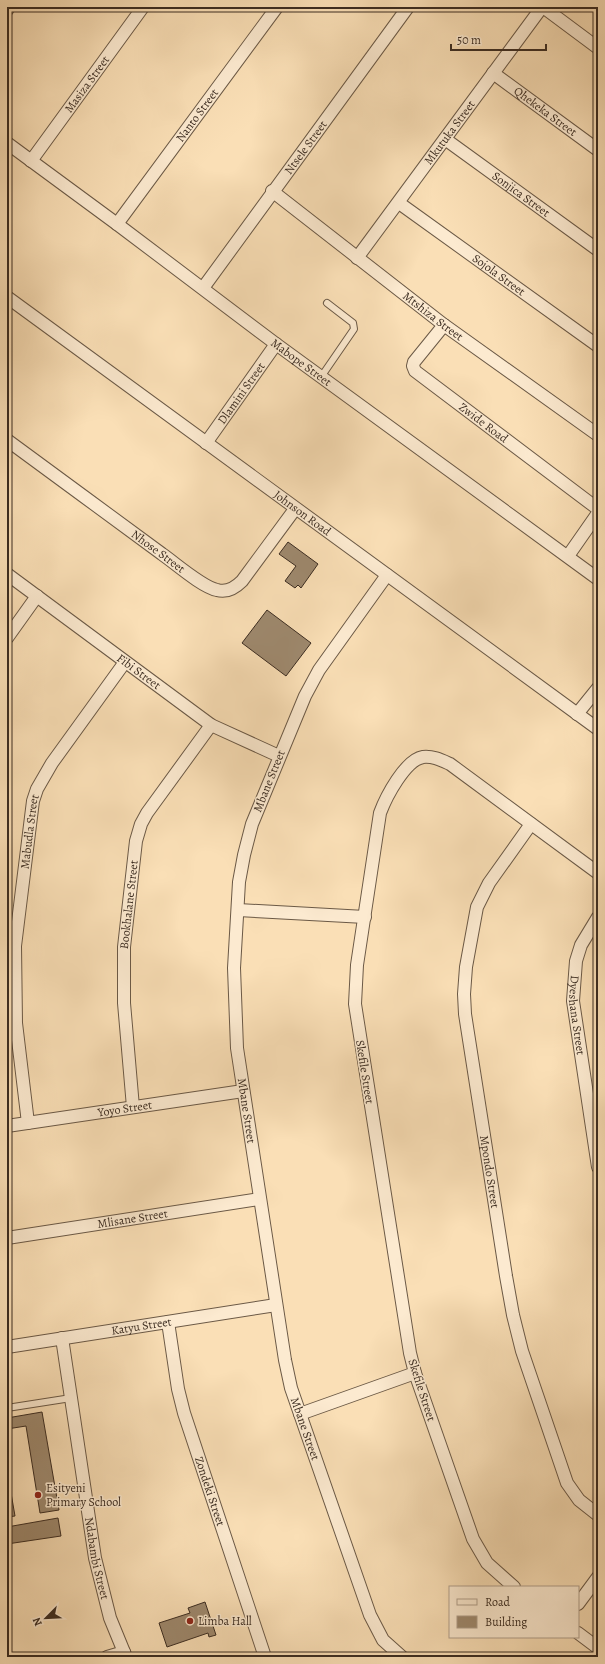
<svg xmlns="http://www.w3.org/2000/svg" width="605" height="1664" viewBox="0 0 605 1664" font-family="Alegreya,serif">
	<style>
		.building { fill: #9e896e; stroke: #3b2c21 }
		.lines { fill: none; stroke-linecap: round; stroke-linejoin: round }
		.service-casing { stroke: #6b5946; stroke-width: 8 }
		.minor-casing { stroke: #6b5946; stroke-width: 14 }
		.service { stroke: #fcead0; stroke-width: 6 }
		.minor { stroke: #fcead0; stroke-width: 12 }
		.poi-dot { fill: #8f2418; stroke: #fcead0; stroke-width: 1.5 }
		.labels { text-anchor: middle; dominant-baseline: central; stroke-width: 3; stroke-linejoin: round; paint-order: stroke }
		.street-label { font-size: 12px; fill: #3b2c21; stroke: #fcead0 }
		.poi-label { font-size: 12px; fill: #3b2c21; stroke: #fcead0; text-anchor: start }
	</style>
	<rect width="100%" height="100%" fill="#fadfb6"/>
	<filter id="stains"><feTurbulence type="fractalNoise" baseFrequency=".005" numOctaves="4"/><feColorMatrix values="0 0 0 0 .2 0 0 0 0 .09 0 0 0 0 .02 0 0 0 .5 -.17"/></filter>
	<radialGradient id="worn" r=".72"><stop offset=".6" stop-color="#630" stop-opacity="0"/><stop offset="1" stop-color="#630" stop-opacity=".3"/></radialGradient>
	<g class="building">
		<path d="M 288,542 L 318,564 L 301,588 L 298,585 L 295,588 L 285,581 L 296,566 L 279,554 Z"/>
		<path d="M 267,610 L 311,643 L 286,676 L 242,643 Z"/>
		<path d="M 42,1412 L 59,1510 L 40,1513 L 26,1426 L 7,1429 L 7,1418 Z"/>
		<path d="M 7,1470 L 15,1516 L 7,1517 Z"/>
		<path d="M 58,1518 L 61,1536 L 7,1544 L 7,1527 Z"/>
		<path d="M 205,1602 L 216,1635 L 209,1637 L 208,1633 L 167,1647 L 159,1623 L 190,1613 L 188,1608 Z"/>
	</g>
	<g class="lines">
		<defs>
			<g id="service">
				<path d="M 321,377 L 354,329 L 353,323 L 327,303"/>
				<path d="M 7,1408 L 71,1398"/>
			</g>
			<g id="minor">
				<path d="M 543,7 L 598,48"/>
				<path d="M 7,10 L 9,7"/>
				<path id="s1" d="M 493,73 L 598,150"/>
				<path id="s2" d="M 445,139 L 598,250"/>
				<path id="s3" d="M 7,143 L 117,224 L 276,344 L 598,579"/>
				<path id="s4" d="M 31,161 L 143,7"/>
				<path id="s5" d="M 272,191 L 444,325 L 598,435"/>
				<path id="s6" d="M 399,203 L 598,346"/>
				<path id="s7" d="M 117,224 L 277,7"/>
				<path id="s8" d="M 357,258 L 542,7"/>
				<path id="s9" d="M 203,288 L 408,7"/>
				<path id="s10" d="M 7,297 L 598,729"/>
				<path id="s11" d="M 444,325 L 414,362 L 413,366 L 415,371 L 598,509"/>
				<path id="s12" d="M 7,440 C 59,478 110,516 162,554 C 175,563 202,587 217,590 C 227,593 235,588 242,581 L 295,509"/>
				<path id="s13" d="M 206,443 L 276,344"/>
				<path d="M 568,556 L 598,513"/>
				<path id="s14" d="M 7,574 L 211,725 L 279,756"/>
				<path id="s15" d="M 387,575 L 319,670 L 305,696 L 252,824 L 244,855 L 239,882 L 234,968 L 237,1048 L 285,1360 L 291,1388 L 370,1615 L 383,1640 L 402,1657"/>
				<path d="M 7,638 L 37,596"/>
				<path d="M 577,714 L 598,688"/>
				<path id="s16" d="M 531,824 L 489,883 L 477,907 L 466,967 L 464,994 L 465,1014 L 506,1276 L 513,1315 L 522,1351 L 567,1483 L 579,1500 L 598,1515"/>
				<path d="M 238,910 L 365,917"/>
				<path id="s17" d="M 598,917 L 581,945 L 576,961 L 573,1001 L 598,1167"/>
				<path id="s18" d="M 133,1107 L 124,1003 L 124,947 L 136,841 L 141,824 L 147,813 L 211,725"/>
				<path id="s19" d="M 28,1123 L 16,1023 L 15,946 L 33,801 L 37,789 L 52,763 L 125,662"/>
				<path id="s20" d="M 7,1126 L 243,1091"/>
				<path id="s21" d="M 7,1238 L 259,1199"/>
				<path id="s22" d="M 168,1322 L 178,1389 L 184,1413 L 265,1657"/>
				<path id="s23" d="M 62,1338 L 95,1558 L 110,1618 L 126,1657"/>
				<path id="s24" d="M 7,1347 L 276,1305"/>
				<path d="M 300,1414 L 415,1373"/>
				<path d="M 514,1587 L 487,1563 L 473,1539 L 415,1373 L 410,1353 L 358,1023 L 355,1004 L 357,965 L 380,813 C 386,797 405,760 423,757 C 433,756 441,760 450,764 L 598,873"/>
				<path d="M 578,1604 L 598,1577"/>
				<path d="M 578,1633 L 598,1648"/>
				<path d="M 107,1657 L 124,1652"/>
			</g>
		</defs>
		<use href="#service" class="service-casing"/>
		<use href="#minor" class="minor-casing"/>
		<use href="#service" class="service"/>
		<use href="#minor" class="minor"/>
	</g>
	<g class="poi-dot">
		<circle cx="38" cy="1495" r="4"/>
		<circle cx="190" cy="1621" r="4"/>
	</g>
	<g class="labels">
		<g class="street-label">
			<text stroke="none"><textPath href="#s4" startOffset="95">Masiza Street</textPath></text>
			<text stroke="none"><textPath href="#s1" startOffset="65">Qhekeka Street</textPath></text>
			<text stroke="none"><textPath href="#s7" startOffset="135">Nanto Street</textPath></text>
			<text stroke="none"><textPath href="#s8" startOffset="156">Mkutuka Street</textPath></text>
			<text stroke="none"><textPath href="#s9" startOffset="174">Ntsele Street</textPath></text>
			<text stroke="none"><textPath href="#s2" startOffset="94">Sonjica Street</textPath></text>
			<text stroke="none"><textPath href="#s6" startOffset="123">Sojola Street</textPath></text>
			<text stroke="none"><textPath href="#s5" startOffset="204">Mtshiza Street</textPath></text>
			<text stroke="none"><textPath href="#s3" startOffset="367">Mabope Street</textPath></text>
			<text stroke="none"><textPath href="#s13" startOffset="61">Dlamini Street</textPath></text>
			<text stroke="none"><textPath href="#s11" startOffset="143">Zwide Road</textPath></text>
			<text stroke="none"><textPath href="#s10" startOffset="366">Johnson Road</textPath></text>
			<text stroke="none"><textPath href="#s12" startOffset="188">Nhose Street</textPath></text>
			<text stroke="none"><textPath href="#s14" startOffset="164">Fibi Street</textPath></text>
			<text transform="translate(269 781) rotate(-68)">Mbane Street</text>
			<text stroke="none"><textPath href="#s19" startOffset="293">Mabudla Street</textPath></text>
			<text stroke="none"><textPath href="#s18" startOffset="203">Bookhalane Street</textPath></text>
			<text stroke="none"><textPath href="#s17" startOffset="104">Dyeshana Street</textPath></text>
			<text transform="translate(365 1072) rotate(81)">Skefile Street</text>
			<text stroke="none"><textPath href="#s20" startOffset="119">Yoyo Street</textPath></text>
			<text stroke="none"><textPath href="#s15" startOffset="574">Mbane Street</textPath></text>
			<text stroke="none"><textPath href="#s16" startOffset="367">Mpondo Street</textPath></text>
			<text stroke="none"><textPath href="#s21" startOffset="127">Mlisane Street</textPath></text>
			<text stroke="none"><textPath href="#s24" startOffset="136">Katyu Street</textPath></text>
			<text transform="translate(422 1390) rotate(72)">Skefile Street</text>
			<text stroke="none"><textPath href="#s15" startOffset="898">Mbane Street</textPath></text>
			<text stroke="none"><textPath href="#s22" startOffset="175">Zondeki Street</textPath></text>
			<text stroke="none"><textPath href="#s23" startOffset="223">Ndabambi Street</textPath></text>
		</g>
		<g class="poi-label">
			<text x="46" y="1488">Esityeni<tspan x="46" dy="14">Primary School</tspan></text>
			<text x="198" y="1621">Limba Hall</text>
		</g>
	</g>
	<rect width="605" height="1664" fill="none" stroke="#fadfb6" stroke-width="24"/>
	<rect x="8" y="8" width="589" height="1648" fill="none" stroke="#3b2c21" stroke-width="2"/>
	<rect x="12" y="12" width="581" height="1640" fill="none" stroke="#3b2c21"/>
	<rect x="449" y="1586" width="130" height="52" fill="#fcead0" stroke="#af9e8a"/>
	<rect x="457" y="1599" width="20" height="6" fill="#fcead0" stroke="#af9e8a"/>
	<text x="485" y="1606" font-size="12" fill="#3b2c21">Road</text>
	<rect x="457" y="1616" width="20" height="12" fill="#9e896e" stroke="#af9e8a"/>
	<text x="485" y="1626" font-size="12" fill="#3b2c21">Building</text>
	<g transform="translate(46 1618) rotate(246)" stroke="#fcead0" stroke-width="3" paint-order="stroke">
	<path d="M0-3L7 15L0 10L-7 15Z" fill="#3b2c21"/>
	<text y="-6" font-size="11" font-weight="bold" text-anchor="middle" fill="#3b2c21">N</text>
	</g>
	<path d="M451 44v6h95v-6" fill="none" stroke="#3b2c21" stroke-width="2"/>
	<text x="457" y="44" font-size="12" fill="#3b2c21" stroke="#fcead0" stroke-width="3" paint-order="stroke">50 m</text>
	<rect width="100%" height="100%" filter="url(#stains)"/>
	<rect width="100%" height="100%" fill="url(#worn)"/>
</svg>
